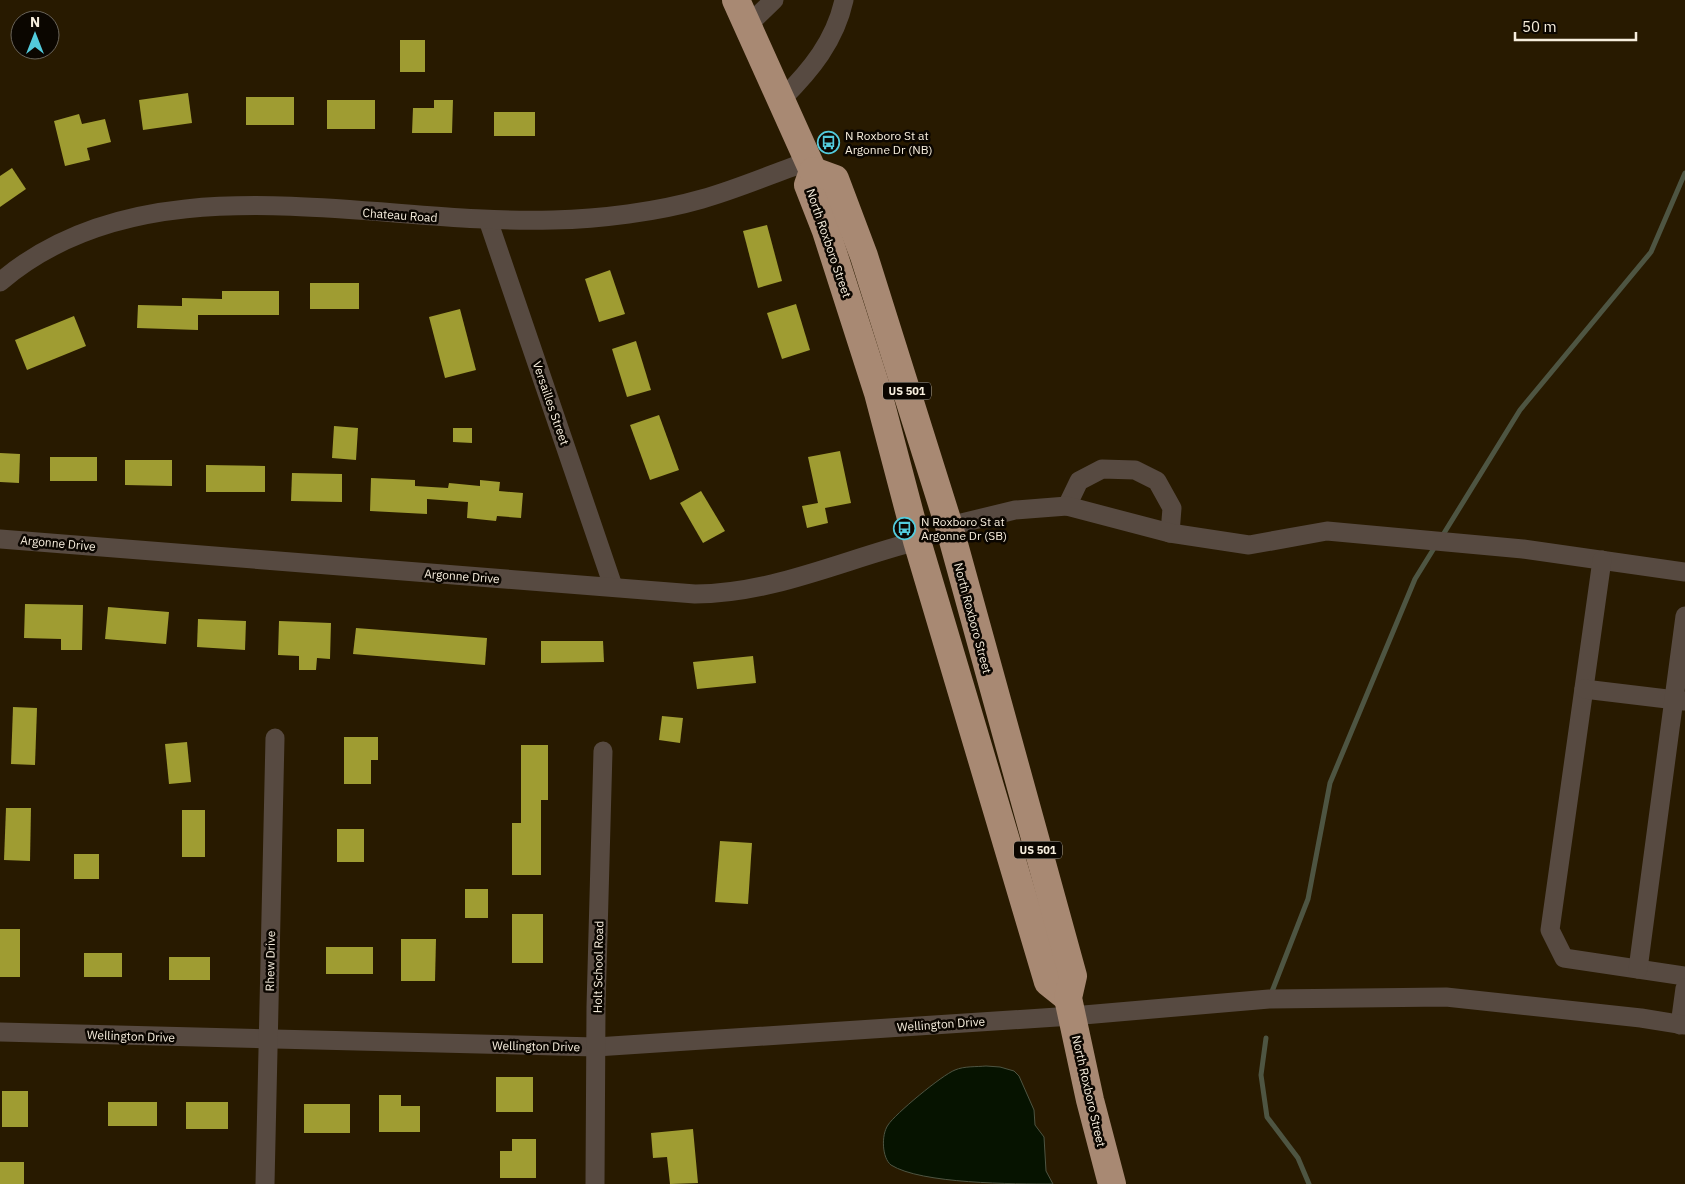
<svg xmlns="http://www.w3.org/2000/svg" width="1685" height="1184" viewBox="0 0 1685 1184" font-family="'IBM Plex Sans',sans-serif">
	<style>
		.water { fill: #061300; stroke: #4e5542 }
		.lines { fill: none; stroke-linecap: round; stroke-linejoin: round }
		.stream { stroke: #4e5542; stroke-width: 5 }
		.building { fill: #9f9c32 }
		.minor { stroke: #574a41; stroke-width: 19 }
		.highway { stroke: #a88973; stroke-width: 28 }
		.labels { text-anchor: middle; dominant-baseline: central; stroke-width: 5; stroke-linejoin: round; paint-order: stroke }
		.shield { fill: #0b0600; stroke: #b0a89b; stroke-width: 1 }
		.shield-label { font-size: 11px; font-weight: bold; fill: #f7eedd }
		.poi-label { font-size: 12px; fill: #f7eedd; stroke: #0b0600; text-anchor: start }
		.street-label { font-size: 12px; fill: #f7eedd; stroke: #0b0600 }
	</style>
	<rect width="100%" height="100%" fill="#281a00"/>
	<path class="water" d="M 986,1066 L 1000,1067 L 1014,1071 L 1019,1076 L 1034,1110 L 1035,1125 L 1044,1137 L 1046,1171 L 1053,1184 C 1014,1184 921,1184 891,1165 C 882,1158 881,1135 888,1125 C 895,1114 942,1075 955,1070 C 964,1066 976,1067 986,1066 Z"/>
	<g class="lines">
		<g class="stream">
			<path d="M 1441,538 L 1520,410 L 1651,252 L 1685,173"/>
			<path d="M 1271,994 L 1308,899 L 1330,783 L 1415,579 L 1436,545"/>
			<path d="M 1266,1038 L 1261,1075 L 1267,1117 L 1298,1158 L 1309,1184"/>
		</g>
	</g>
	<g class="building">
		<rect x="400" y="40" width="25" height="32"/>
		<path d="M 188,93 L 192,123 L 143,130 L 139,100 Z"/>
		<rect x="246" y="97" width="48" height="28"/>
		<rect x="327" y="100" width="48" height="29"/>
		<path d="M 434,100 L 453,100 L 452,133 L 412,133 L 413,108 L 434,108 Z"/>
		<rect x="494" y="112" width="41" height="24"/>
		<path d="M 79,114 L 82,124 L 105,119 L 111,142 L 87,148 L 90,160 L 65,166 L 54,121 Z"/>
		<path d="M 12,168 L 26,189 L 0,207 L 0,176 Z"/>
		<path d="M 767,225 L 782,281 L 758,288 L 743,231 Z"/>
		<path d="M 610,270 L 625,314 L 599,322 L 585,279 Z"/>
		<rect x="310" y="283" width="49" height="26"/>
		<path d="M 222,291 L 279,291 L 279,315 L 198,315 L 198,330 L 137,328 L 138,305 L 182,306 L 182,298 L 222,299 Z"/>
		<path d="M 796,304 L 810,350 L 782,359 L 767,313 Z"/>
		<path d="M 460,309 L 476,370 L 445,378 L 429,317 Z"/>
		<path d="M 74,316 L 86,346 L 27,370 L 15,340 Z"/>
		<path d="M 636,341 L 651,390 L 627,397 L 612,349 Z"/>
		<path d="M 659,415 L 679,470 L 650,480 L 630,425 Z"/>
		<path d="M 334,426 L 358,428 L 356,460 L 332,458 Z"/>
		<path d="M 453,428 L 472,428 L 472,443 L 453,442 Z"/>
		<path d="M 840,451 L 851,503 L 825,508 L 828,523 L 807,528 L 802,506 L 818,503 L 808,457 Z"/>
		<path d="M 0,453 L 20,454 L 19,483 L 0,482 Z"/>
		<rect x="50" y="457" width="47" height="24"/>
		<path d="M 125,460 L 172,460 L 172,486 L 125,485 Z"/>
		<path d="M 206,465 L 265,466 L 265,492 L 206,492 Z"/>
		<path d="M 292,473 L 342,474 L 342,502 L 291,501 Z"/>
		<path d="M 371,478 L 415,480 L 415,486 L 448,488 L 449,483 L 480,486 L 480,480 L 500,482 L 499,491 L 523,493 L 521,518 L 497,516 L 496,521 L 467,518 L 468,502 L 427,499 L 427,514 L 370,511 Z"/>
		<path d="M 701,491 L 725,531 L 703,543 L 680,503 Z"/>
		<path d="M 25,604 L 83,605 L 82,650 L 61,650 L 61,639 L 24,638 Z"/>
		<path d="M 108,607 L 169,612 L 166,644 L 105,639 Z"/>
		<path d="M 198,619 L 246,621 L 245,650 L 197,647 Z"/>
		<path d="M 279,621 L 331,623 L 330,659 L 317,658 L 316,670 L 299,670 L 299,656 L 278,655 Z"/>
		<path d="M 356,628 L 487,638 L 485,665 L 353,654 Z"/>
		<path d="M 541,641 L 603,641 L 604,662 L 541,663 Z"/>
		<path d="M 753,656 L 756,683 L 697,689 L 693,662 Z"/>
		<path d="M 13,707 L 37,708 L 35,765 L 11,764 Z"/>
		<path d="M 662,716 L 683,718 L 680,743 L 659,740 Z"/>
		<path d="M 344,737 L 378,737 L 378,760 L 371,760 L 371,784 L 344,784 Z"/>
		<path d="M 187,742 L 191,782 L 169,784 L 165,744 Z"/>
		<path d="M 521,745 L 548,745 L 548,800 L 541,800 L 541,875 L 512,875 L 512,823 L 521,823 Z"/>
		<path d="M 6,808 L 31,808 L 30,861 L 4,860 Z"/>
		<rect x="182" y="810" width="23" height="47"/>
		<rect x="337" y="829" width="27" height="33"/>
		<path d="M 720,841 L 752,843 L 748,904 L 715,902 Z"/>
		<rect x="74" y="854" width="25" height="25"/>
		<rect x="465" y="889" width="23" height="29"/>
		<rect x="512" y="914" width="31" height="49"/>
		<rect x="0" y="929" width="20" height="48"/>
		<path d="M 401,939 L 436,939 L 435,981 L 401,981 Z"/>
		<rect x="326" y="947" width="47" height="27"/>
		<rect x="84" y="953" width="38" height="24"/>
		<rect x="169" y="957" width="41" height="23"/>
		<rect x="496" y="1077" width="37" height="35"/>
		<rect x="2" y="1091" width="26" height="36"/>
		<path d="M 379,1095 L 401,1095 L 401,1106 L 420,1106 L 420,1132 L 379,1132 Z"/>
		<rect x="108" y="1102" width="49" height="24"/>
		<rect x="186" y="1102" width="42" height="27"/>
		<rect x="304" y="1104" width="46" height="29"/>
		<path d="M 693,1129 L 698,1183 L 670,1184 L 667,1157 L 653,1158 L 651,1133 Z"/>
		<path d="M 512,1139 L 536,1139 L 536,1178 L 500,1178 L 500,1151 L 512,1151 Z"/>
		<rect x="0" y="1162" width="24" height="22"/>
	</g>
	<g class="lines">
		<g class="minor">
			<path d="M 748,25 L 774,0"/>
			<path d="M 782,99 C 811,70 835,41 844,0"/>
			<path d="M 488,220 L 613,586"/>
			<path d="M 0,282 C 148,155 376,226 553,220 C 600,219 657,212 702,199 C 738,189 774,173 809,161"/>
			<path d="M 1067,506 L 1079,481 L 1102,469 L 1135,470 L 1157,481 L 1172,508 L 1170,533"/>
			<path d="M 949,526 L 1015,510 L 1067,506 L 1170,533 L 1249,545 L 1327,531 L 1523,549 L 1685,572"/>
			<path d="M 0,539 L 695,594 C 771,594 843,560 917,541"/>
			<path d="M 1602,560 L 1550,930 L 1564,958 L 1685,976"/>
			<path d="M 1584,689 L 1684,701"/>
			<path d="M 1638,969 L 1685,616"/>
			<path d="M 1680,1025 L 1685,988"/>
			<path d="M 0,1032 L 596,1047 L 1072,1016 L 1269,999 L 1446,997 L 1641,1018 L 1685,1025"/>
			<path d="M 265,1184 L 275,738"/>
			<path d="M 595,1184 L 596,1007 L 603,751"/>
		</g>
		<g class="highway">
			<path d="M 736,0 L 813,171 L 808,185 L 826,231 L 878,393 L 917,541 L 1048,982 L 1068,998"/>
			<path d="M 813,171 L 835,179 L 864,256 L 949,526 L 1073,976 L 1068,998 L 1090,1100 L 1112,1184"/>
		</g>
	</g>
	<defs>
		<symbol id="bus-ring" viewBox="-11 -11 22 22"><circle r="9.5" fill="#0b0600" stroke="#53cbdc" stroke-width="1.5"/><path d="M-5-6H5V4H4V6H2V4H-2V6H-4V4H-5ZM-3.5-4V0h7V-4ZM-3.5 1.2v1.5H-2V1.2ZM2 1.2v1.5H3.5V1.2Z" fill="#53cbdc"/></symbol>
	</defs>
	<g fill-rule="evenodd">
		<use href="#bus-ring" x="816" y="130" width="25" height="25"/>
		<use href="#bus-ring" x="892" y="516" width="25" height="25"/>
	</g>
	<g class="labels">
		<g class="shield">
			<rect x="883" y="382.5" width="48" height="17" rx="4"/>
			<rect x="1014" y="841.5" width="48" height="17" rx="4"/>
		</g>
		<g class="shield-label">
			<text x="907" y="391">US 501</text>
			<text x="1038" y="850">US 501</text>
		</g>
		<g class="poi-label">
			<text x="845" y="135">N Roxboro St at<tspan x="845" dy="14">Argonne Dr (NB)</tspan></text>
			<text x="921" y="521">N Roxboro St at<tspan x="921" dy="14">Argonne Dr (SB)</tspan></text>
		</g>
		<g class="street-label">
			<text transform="translate(400 215) rotate(4)">Chateau Road</text>
			<text transform="translate(829 243) rotate(71)">North Roxboro Street</text>
			<text transform="translate(551 403) rotate(71)">Versailles Street</text>
			<text transform="translate(58 543) rotate(5)">Argonne Drive</text>
			<text transform="translate(462 576) rotate(4)">Argonne Drive</text>
			<text transform="translate(973 618) rotate(75)">North Roxboro Street</text>
			<text transform="translate(270 961) rotate(-89)">Rhew Drive</text>
			<text transform="translate(598 967) rotate(-89)">Holt School Road</text>
			<text transform="translate(941 1024) rotate(-4)">Wellington Drive</text>
			<text transform="translate(131 1036) rotate(2)">Wellington Drive</text>
			<text transform="translate(536 1046) rotate(1)">Wellington Drive</text>
			<text transform="translate(1089 1091) rotate(77)">North Roxboro Street</text>
		</g>
	</g>
	<g transform="translate(35 35)"><circle r="24" fill="#0b0600" stroke="#696358"/>
	<path d="M0-4L9 19L0 12L-9 19Z" fill="#53cbdc"/>
	<text y="-8" font-size="14" font-weight="bold" text-anchor="middle" fill="#f7eedd">N</text>
	</g>
	<path d="M1515 32v8h121v-8" fill="none" stroke="#f7eedd" stroke-width="2.5"/>
	<text x="1522" y="32" font-size="15" fill="#f7eedd" stroke="#0b0600" stroke-width="4" paint-order="stroke">50 m</text>
</svg>
